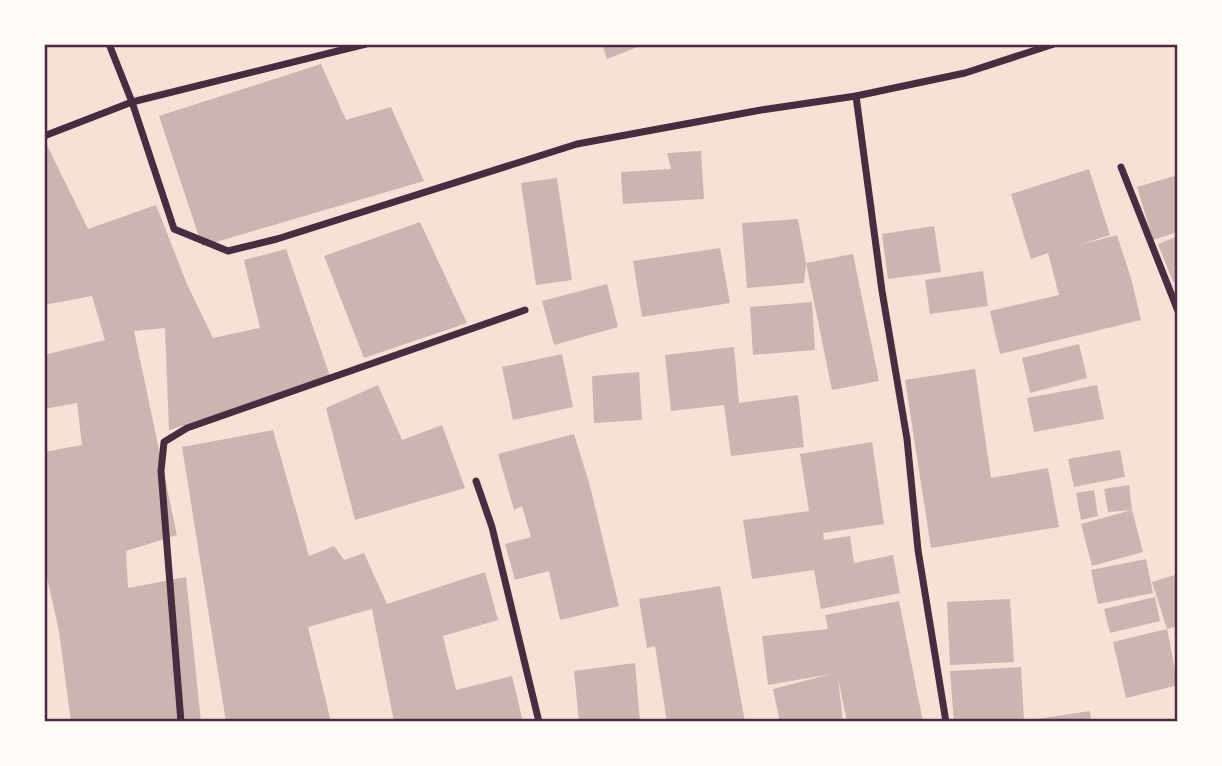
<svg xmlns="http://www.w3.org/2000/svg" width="1222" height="766" viewBox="0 0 1222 766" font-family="'Varela Round',sans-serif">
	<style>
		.building { fill: #ccb4b1 }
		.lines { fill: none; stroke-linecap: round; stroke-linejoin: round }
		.minor { stroke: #4a2c40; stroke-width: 7 }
		.neatline { fill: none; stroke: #4a2c40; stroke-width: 2.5 }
	</style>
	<rect width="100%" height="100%" fill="#f7e1d7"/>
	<g class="building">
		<path d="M 602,44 L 645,44 L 607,59 Z"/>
		<path d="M 321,64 L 346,120 L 391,107 L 424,181 L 202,246 L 159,116 Z"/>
		<path d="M 44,139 L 88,229 L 156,205 L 187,284 L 213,338 L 260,328 L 244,260 L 286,249 L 331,379 L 169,430 L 165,328 L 134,331 L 177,535 L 126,551 L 128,588 L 186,577 L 201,722 L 71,722 L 59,631 L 44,564 L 44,452 L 82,445 L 77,403 L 44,409 L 44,355 L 105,340 L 92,296 L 44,305 Z"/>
		<path d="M 701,151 L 704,199 L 623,204 L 621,172 L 671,169 L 667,153 Z"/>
		<path d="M 1089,169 L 1110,235 L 1076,246 L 1117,235 L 1131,278 L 1141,320 L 1000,354 L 990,311 L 1059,295 L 1048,253 L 1031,259 L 1011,194 Z"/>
		<path d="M 1178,175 L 1178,207 L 1175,209 L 1178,219 L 1178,232 L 1153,240 L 1137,187 Z"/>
		<path d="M 557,178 L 572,280 L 536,285 L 521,183 Z"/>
		<path d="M 798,219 L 806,263 L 804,283 L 747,288 L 742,223 Z"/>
		<path d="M 420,222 L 467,323 L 364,358 L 324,256 Z"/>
		<path d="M 934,226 L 941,272 L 888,279 L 882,234 Z"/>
		<path d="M 1178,236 L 1178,280 L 1173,282 L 1158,244 Z"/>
		<path d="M 720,248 L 730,303 L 642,317 L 633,261 Z"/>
		<path d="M 853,254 L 879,381 L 832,390 L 806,263 Z"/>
		<path d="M 983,271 L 988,306 L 930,314 L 925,280 Z"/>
		<path d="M 607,284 L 618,327 L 554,345 L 542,301 Z"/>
		<path d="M 812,302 L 815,350 L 753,355 L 750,307 Z"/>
		<path d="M 1079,344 L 1087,378 L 1030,393 L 1022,358 Z"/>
		<path d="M 734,347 L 739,403 L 798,395 L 804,447 L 731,456 L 724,405 L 671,411 L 665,355 Z"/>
		<path d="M 562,354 L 573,407 L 513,420 L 502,367 Z"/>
		<path d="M 975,369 L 991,478 L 1048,468 L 1059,527 L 931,548 L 905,380 Z"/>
		<path d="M 639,372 L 642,420 L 594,423 L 592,376 Z"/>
		<path d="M 378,385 L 402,440 L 442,425 L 465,488 L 355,520 L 326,408 Z"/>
		<path d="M 1097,385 L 1104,419 L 1034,432 L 1027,398 Z"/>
		<path d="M 273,430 L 309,556 L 334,546 L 344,560 L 364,553 L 387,604 L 485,572 L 498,620 L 443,636 L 456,690 L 512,676 L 523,722 L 394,722 L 372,609 L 308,627 L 331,722 L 226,722 L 182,447 Z"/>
		<path d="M 574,434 L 590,486 L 619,606 L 560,620 L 549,571 L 515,580 L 505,544 L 531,537 L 522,506 L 514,510 L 498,454 Z"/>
		<path d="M 872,442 L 884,524 L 823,533 L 824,540 L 850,536 L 854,563 L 893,555 L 900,593 L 821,609 L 814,570 L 752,579 L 743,520 L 809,511 L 800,454 Z"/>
		<path d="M 1120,450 L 1125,477 L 1074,487 L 1068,459 Z"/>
		<path d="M 1129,485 L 1132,510 L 1108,512 L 1104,489 Z"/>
		<path d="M 1094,490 L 1098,516 L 1081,520 L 1076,493 Z"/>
		<path d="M 1132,510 L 1143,552 L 1092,566 L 1081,524 Z"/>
		<path d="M 1146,559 L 1153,593 L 1098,604 L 1091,570 Z"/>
		<path d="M 1178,574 L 1178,626 L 1167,629 L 1152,582 Z"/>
		<path d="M 720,586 L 745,722 L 667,722 L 655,646 L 647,648 L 639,599 Z"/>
		<path d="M 1155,597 L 1160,621 L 1110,633 L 1104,609 Z"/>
		<path d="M 1010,599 L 1014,662 L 950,665 L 947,602 Z"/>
		<path d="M 899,601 L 923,722 L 847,722 L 838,678 L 843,722 L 780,722 L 773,689 L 831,674 L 768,685 L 762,636 L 828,629 L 825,615 Z"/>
		<path d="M 1167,629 L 1178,685 L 1126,698 L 1113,642 Z"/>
		<path d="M 635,663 L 640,722 L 579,722 L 574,671 Z"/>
		<path d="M 1021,667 L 1024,721 L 1090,711 L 1091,722 L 954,722 L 950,671 Z"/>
	</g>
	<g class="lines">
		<g class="minor">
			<path d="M 109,44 L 132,102 L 174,229 L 228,251 L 277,239 L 577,144 L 761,110 L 856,96 L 965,73 L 1054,44"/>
			<path d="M 856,96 L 882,291 L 907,439 L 918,550 L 946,722"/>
			<path d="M 44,136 L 132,102 L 366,44"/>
			<path d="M 1121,167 L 1178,311"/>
			<path d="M 476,481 L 492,527 L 539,722"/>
			<path d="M 181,722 L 161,471 L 164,442 L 187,428 L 525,310"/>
		</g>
	</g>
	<rect width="1222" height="766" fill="none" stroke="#fffaf5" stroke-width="91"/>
	<rect x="46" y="46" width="1130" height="674" class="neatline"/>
</svg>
